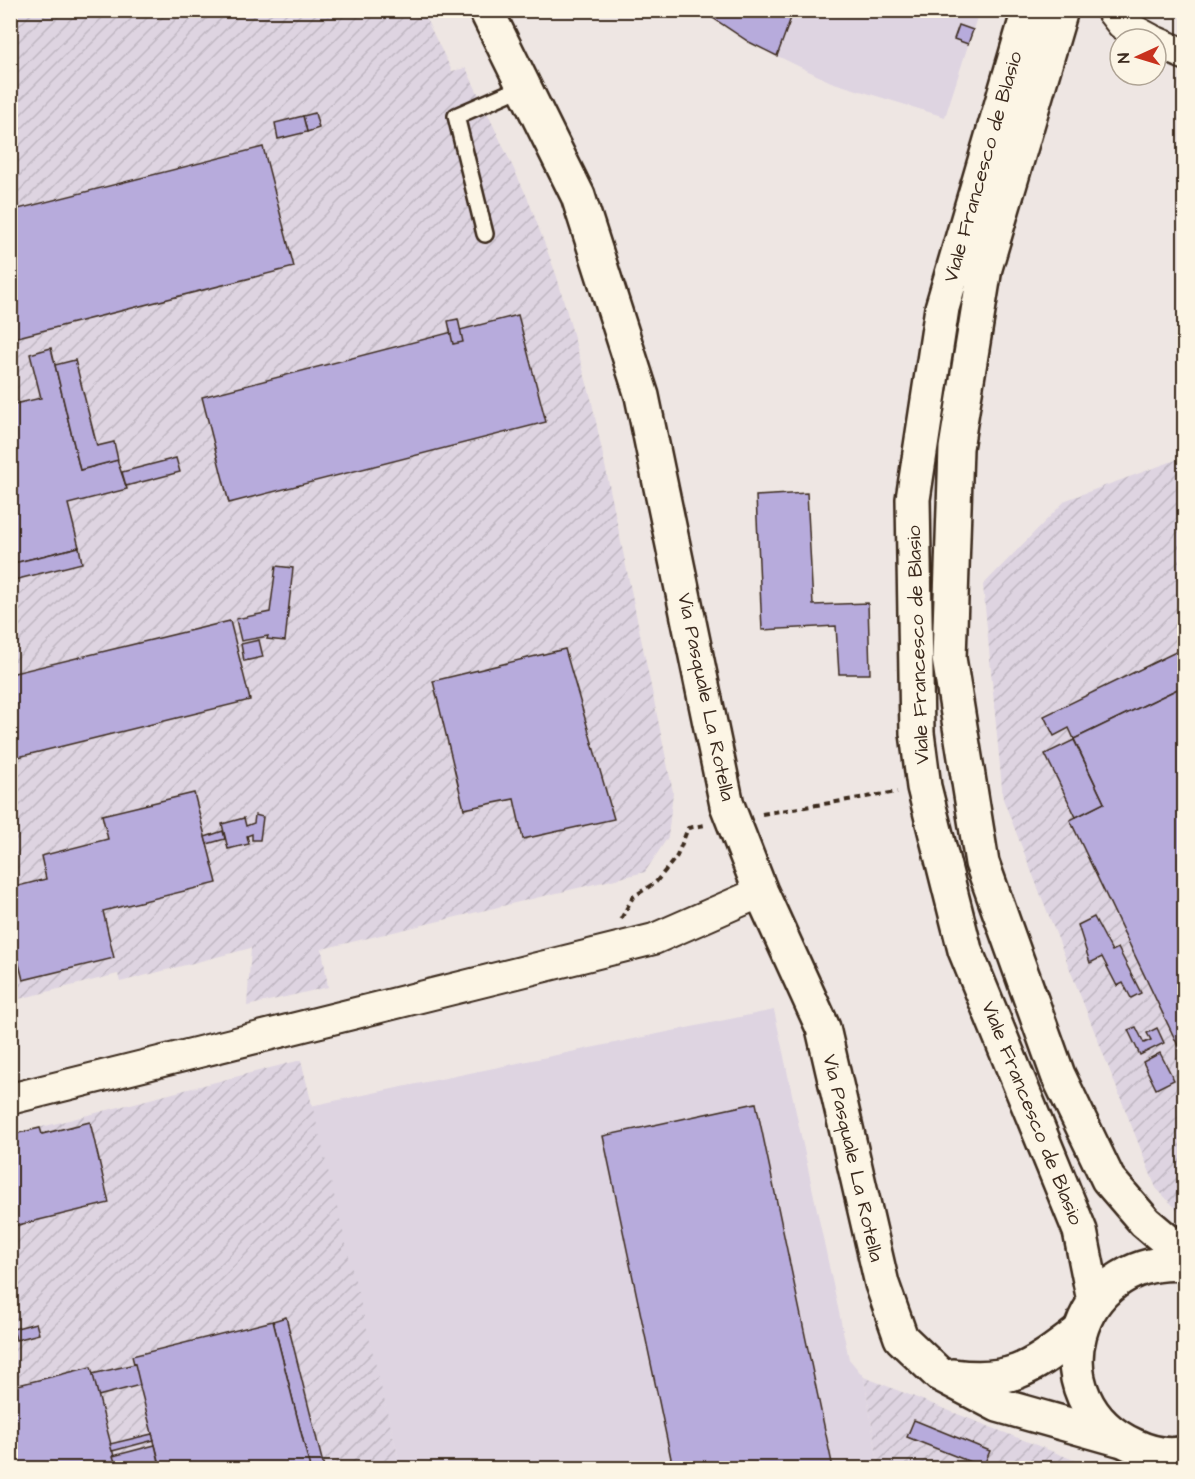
<svg xmlns="http://www.w3.org/2000/svg" width="1195" height="1479" viewBox="0 0 1195 1479" font-family="'Architects Daughter',sans-serif">
	<style>
		.built { fill: #ded4e1 }
		.industrial { fill: url(#industrial-furrows) }
		.building { fill: #b7abdc; stroke: #3b2a1e; stroke-width: 1.5 }
		.lines { fill: none; stroke-linecap: round; stroke-linejoin: round }
		.service-casing { stroke: #3b2a1e; stroke-width: 20 }
		.minor-casing { stroke: #3b2a1e; stroke-width: 34 }
		.tertiary-casing { stroke: #3b2a1e; stroke-width: 38 }
		.path { stroke: #3b2a1e; stroke-width: 4; stroke-dasharray: 6 4.5; stroke-linecap: butt }
		.service { stroke: #fcf5e5; stroke-width: 15 }
		.minor { stroke: #fcf5e5; stroke-width: 30 }
		.tertiary { stroke: #fcf5e5; stroke-width: 33 }
		.labels { text-anchor: middle; dominant-baseline: central; stroke-width: 4.5; stroke-linejoin: round; paint-order: stroke }
		.street-label { font-size: 20px; fill: #3b2a1e; stroke: #fcf5e5 }
	</style>
	<defs>
		<pattern id="industrial-furrows" width="10" height="10" patternUnits="userSpaceOnUse" patternTransform="scale(1.5)"><rect width="10" height="10" fill="#ded4e1"/><path d="M-1 1l2-2M0 10L10 0M9 11l2-2" fill="none" stroke="#bfb6c1"/></pattern>
	</defs>
	<rect width="100%" height="100%" fill="#eee6e3"/>
	<filter id="ink" filterUnits="userSpaceOnUse"><feTurbulence type="fractalNoise" baseFrequency=".0167" numOctaves="2"/><feDisplacementMap in="SourceGraphic" scale="12" xChannelSelector="R" yChannelSelector="G"/><feConvolveMatrix kernelMatrix="1 2 1 2 8 2 1 2 1" color-interpolation-filters="sRGB"/></filter>
	<g filter="url(#ink)">
		<g class="built">
			<path d="M 701,11 L 979,11 L 945,117 L 831,82 L 749,42 Z"/>
			<path d="M 774,1010 L 849,1359 L 864,1377 L 879,1468 L 401,1468 L 310,1106 Z"/>
		</g>
		<g class="industrial">
			<path d="M 10,11 L 422,11 L 452,71 L 466,68 L 528,199 L 557,277 L 591,398 L 673,792 L 668,837 L 645,872 L 322,949 L 328,987 L 247,1006 L 251,948 L 120,982 L 118,974 L 11,1001 Z"/>
			<path d="M 1184,457 L 1184,1217 L 1156,1188 L 1003,799 L 983,585 L 1066,500 Z"/>
			<path d="M 301,1060 L 401,1468 L 11,1468 L 11,1135 Z"/>
			<path d="M 864,1377 L 1094,1468 L 879,1468 Z"/>
		</g>
		<g class="building">
			<path d="M 701,10 L 779,10 L 792,15 L 777,56 L 749,42 Z"/>
			<path d="M 959,25 L 973,30 L 968,44 L 954,39 Z"/>
			<path d="M 315,113 L 319,128 L 307,132 L 303,116 Z"/>
			<path d="M 303,116 L 307,132 L 278,139 L 275,123 Z"/>
			<path d="M 263,147 L 294,267 L 10,339 L 10,211 Z"/>
			<path d="M 518,315 L 546,422 L 229,503 L 202,397 Z"/>
			<path d="M 458,319 L 463,342 L 453,344 L 448,321 Z"/>
			<path d="M 51,348 L 80,470 L 117,460 L 127,489 L 68,504 L 79,547 L 10,564 L 10,405 L 41,398 L 30,354 Z"/>
			<path d="M 75,360 L 97,446 L 114,442 L 118,460 L 80,470 L 55,365 Z"/>
			<path d="M 176,458 L 180,472 L 126,486 L 122,472 Z"/>
			<path d="M 807,493 L 813,605 L 868,603 L 870,674 L 839,674 L 836,626 L 762,630 L 756,496 Z"/>
			<path d="M 79,547 L 82,563 L 10,581 L 10,564 Z"/>
			<path d="M 276,566 L 293,568 L 285,641 L 267,639 L 268,636 L 241,641 L 236,619 L 270,612 Z"/>
			<path d="M 230,621 L 250,700 L 10,759 L 10,674 Z"/>
			<path d="M 259,640 L 263,657 L 244,661 L 241,644 Z"/>
			<path d="M 1184,648 L 1184,686 L 1074,739 L 1069,728 L 1054,736 L 1044,716 Z"/>
			<path d="M 565,649 L 614,819 L 523,839 L 514,799 L 464,809 L 433,681 Z"/>
			<path d="M 1184,686 L 1184,1058 L 1070,820 L 1104,803 L 1074,739 Z"/>
			<path d="M 1074,740 L 1104,803 L 1076,817 L 1045,754 Z"/>
			<path d="M 194,793 L 217,883 L 103,911 L 114,958 L 23,980 L 10,928 L 10,888 L 46,879 L 41,856 L 108,839 L 102,815 Z"/>
			<path d="M 255,815 L 263,817 L 260,840 L 252,840 L 252,834 L 247,836 L 249,844 L 228,849 L 222,824 L 244,818 L 246,826 L 254,823 Z"/>
			<path d="M 223,831 L 225,839 L 207,844 L 205,837 Z"/>
			<path d="M 1094,917 L 1112,951 L 1118,948 L 1141,993 L 1131,998 L 1123,983 L 1117,986 L 1102,957 L 1090,963 L 1078,925 Z"/>
			<path d="M 1136,1027 L 1144,1043 L 1151,1040 L 1147,1033 L 1157,1028 L 1164,1043 L 1140,1055 L 1128,1030 Z"/>
			<path d="M 1160,1053 L 1174,1080 L 1156,1089 L 1143,1062 Z"/>
			<path d="M 756,1103 L 833,1468 L 673,1468 L 603,1136 Z"/>
			<path d="M 90,1122 L 109,1203 L 10,1227 L 10,1135 L 40,1128 L 42,1134 Z"/>
			<path d="M 286,1317 L 324,1468 L 310,1468 L 273,1321 Z"/>
			<path d="M 273,1321 L 310,1468 L 161,1468 L 132,1356 Z"/>
			<path d="M 36,1323 L 39,1334 L 16,1340 L 13,1329 Z"/>
			<path d="M 135,1364 L 140,1385 L 98,1396 L 92,1374 Z"/>
			<path d="M 91,1367 L 117,1468 L 10,1468 L 10,1387 Z"/>
			<path d="M 914,1420 L 990,1451 L 983,1467 L 907,1437 Z"/>
			<path d="M 152,1434 L 154,1440 L 112,1451 L 110,1444 Z"/>
			<path d="M 155,1445 L 160,1466 L 117,1468 L 113,1456 Z"/>
		</g>
		<g class="lines">
			<defs>
				<path id="service" d="M 485,234 L 456,116 L 525,86"/>
				<g id="minor">
					<path d="M 1111,10 L 1122,24 L 1150,39"/>
					<path d="M 1156,42 L 1184,54"/>
					<path d="M 10,1099 L 654,939 L 761,892"/>
				</g>
				<g id="tertiary">
					<path d="M 486,10 L 578,196 L 642,396 L 727,805 L 761,892 L 823,1028 L 882,1284 L 901,1338 L 939,1374 L 998,1405 L 1119,1439"/>
					<path d="M 1029,10 L 942,308 L 913,499 L 917,733 L 924,787 L 965,950 L 1080,1231 L 1094,1301"/>
					<path d="M 1061,10 L 985,268 L 956,448 L 949,658 L 982,863 L 1058,1075 L 1108,1179 L 1145,1222 L 1184,1255"/>
					<path d="M 1184,1264 C 1073,1254 1033,1401 1135,1446 C 1150,1453 1168,1457 1184,1453"/>
					<path d="M 953,1376 C 1014,1384 1033,1366 1079,1332"/>
				</g>
			</defs>
			<use href="#service" class="service-casing"/>
			<use href="#minor" class="minor-casing"/>
			<use href="#tertiary" class="tertiary-casing"/>
			<g class="path">
				<path d="M 762,814 L 897,792"/>
				<path d="M 621,919 L 633,897 L 656,882 L 677,856 L 688,828 L 705,825"/>
			</g>
			<use href="#service" class="service"/>
			<use href="#minor" class="minor"/>
			<use href="#tertiary" class="tertiary"/>
		</g>
	</g>
	<g class="labels">
		<g class="street-label">
			<text transform="translate(983 167) rotate(-74)">Viale Francesco de Blasio</text>
			<text transform="translate(918 645) rotate(-92)">Viale Francesco de Blasio</text>
			<text transform="translate(706 697) rotate(78)">Via Pasquale La Rotella</text>
			<text transform="translate(1032 1113) rotate(68)">Viale Francesco de Blasio</text>
			<text transform="translate(853 1158) rotate(77)">Via Pasquale La Rotella</text>
		</g>
	</g>
	<rect width="1195" height="1479" fill="none" stroke="#fcf5e5" stroke-width="36"/>
	<rect x="18" y="18" width="1159" height="1443" fill="none" stroke="#3b2a1e" stroke-width="2" filter="url(#ink)"/>
	<g transform="translate(1138 57) rotate(266)"><circle r="28" fill="#fcf5e5" stroke="#afa495" stroke-width="1.5"/>
	<path d="M0-4.5L10 22L0 15L-10 22Z" fill="#c8321e"/>
	<text y="-9" font-size="16" font-weight="bold" text-anchor="middle" fill="#3b2a1e">N</text>
	</g>
</svg>
